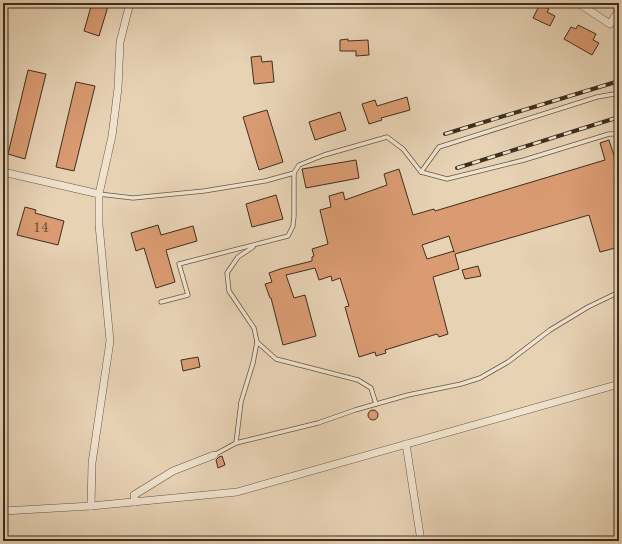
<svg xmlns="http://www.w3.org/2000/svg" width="622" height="544" viewBox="0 0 622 544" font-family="'Old Standard TT',serif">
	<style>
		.building { fill: #da9b72; stroke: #3e2e1f; fill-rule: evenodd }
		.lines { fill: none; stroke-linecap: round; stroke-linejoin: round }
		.service-casing { stroke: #685744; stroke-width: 5 }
		.minor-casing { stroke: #685744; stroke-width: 8 }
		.service { stroke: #efe2ce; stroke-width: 3.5 }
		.minor { stroke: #efe2ce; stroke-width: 7 }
		.rail-casing { stroke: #3e2e1f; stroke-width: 4 }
		.rail { stroke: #efe2ce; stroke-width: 2.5; stroke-dasharray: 8; stroke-linecap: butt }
		.labels { text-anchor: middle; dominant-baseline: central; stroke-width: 4; stroke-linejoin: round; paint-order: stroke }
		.number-label { font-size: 14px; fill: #654934 }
	</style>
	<rect width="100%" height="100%" fill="#e7d2b4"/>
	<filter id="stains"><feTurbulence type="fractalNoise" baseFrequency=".005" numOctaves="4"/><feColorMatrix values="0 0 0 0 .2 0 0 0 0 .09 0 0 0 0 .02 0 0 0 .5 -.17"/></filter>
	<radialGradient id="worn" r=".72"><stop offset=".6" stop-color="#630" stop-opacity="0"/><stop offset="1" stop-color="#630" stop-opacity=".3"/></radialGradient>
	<g class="building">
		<path d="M 92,3 L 109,3 L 99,36 L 84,31 Z"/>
		<path d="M 540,4 L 549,9 L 547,12 L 555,16 L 550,26 L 533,18 Z"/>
		<path d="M 578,25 L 596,34 L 593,40 L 599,43 L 592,55 L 564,39 L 571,27 L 576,29 Z"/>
		<path d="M 348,39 L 348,41 L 368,40 L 369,55 L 356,56 L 356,51 L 340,51 L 340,40 Z"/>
		<path d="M 261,56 L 262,62 L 272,61 L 274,82 L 254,84 L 251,57 Z"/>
		<path d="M 28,70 L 46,74 L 25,159 L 8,154 Z"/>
		<path d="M 76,82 L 95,86 L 74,171 L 56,167 Z"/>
		<path d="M 407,97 L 410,110 L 381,118 L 382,120 L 369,124 L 362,104 L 375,100 L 377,106 Z"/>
		<path d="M 267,110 L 283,162 L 259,170 L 243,117 Z"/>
		<path d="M 340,112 L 346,130 L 315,140 L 309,122 Z"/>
		<path d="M 609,140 L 619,171 L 619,247 L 600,252 L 589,215 L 455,254 L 459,269 L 433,277 L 448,334 L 439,337 L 437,334 L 385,350 L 386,353 L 376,356 L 375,352 L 359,357 L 345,307 L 349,306 L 340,278 L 332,281 L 331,276 L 319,280 L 315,268 L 286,275 L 294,298 L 305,295 L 316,336 L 283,345 L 271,298 L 270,298 L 265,284 L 272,282 L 269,273 L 280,269 L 312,261 L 312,257 L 314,256 L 312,249 L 328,244 L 320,210 L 331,207 L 329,196 L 343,192 L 345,200 L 387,185 L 384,174 L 399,169 L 413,215 L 434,209 L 435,211 L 605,160 L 600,143 ZM 449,236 L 454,252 L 454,251 L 427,259 L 422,245 Z"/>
		<path d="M 356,160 L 359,178 L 306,188 L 302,169 Z"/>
		<path d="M 276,195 L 283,219 L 252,227 L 246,204 Z"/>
		<path d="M 25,207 L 36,210 L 35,213 L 64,221 L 58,245 L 17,235 Z"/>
		<path d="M 158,225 L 161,235 L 193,226 L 197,241 L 166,250 L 175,282 L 156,288 L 144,248 L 136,251 L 131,233 Z"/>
		<path d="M 478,266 L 481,276 L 465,279 L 462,270 Z"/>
		<path d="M 198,357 L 200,367 L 183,371 L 181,360 Z"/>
		<circle cx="373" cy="415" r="5"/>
		<path d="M 222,456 L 225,465 L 218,468 L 216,460 L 219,457 Z"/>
	</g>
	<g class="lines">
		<defs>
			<g id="service">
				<path d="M 421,172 L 439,147 L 597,97 L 614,94 L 619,98"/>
				<path d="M 99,194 L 133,198 L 204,191 L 265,181 L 294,173"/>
				<path d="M 161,302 L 188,295 L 179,264 L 288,236 L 293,226 L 294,216 L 294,173 L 299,165 L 324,155 L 387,137 L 403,149 L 421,172 L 447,179 L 524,160 L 609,134 L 619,134"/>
				<path d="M 257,342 L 276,359 L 358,380 L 371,388 L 376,404"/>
				<path d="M 236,443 L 241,402 L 253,363 L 257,342 L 254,328 L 229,291 L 227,273 L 238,257 L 253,247"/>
				<path d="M 214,455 L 236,443 L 318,423 L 355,410 L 408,395 L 461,384 L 480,378 L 508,362 L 550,330 L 588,307 L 619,292"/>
			</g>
			<g id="minor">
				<path d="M 578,3 L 610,24 L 619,10"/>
				<path d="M 3,172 L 99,194"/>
				<path d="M 406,444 L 421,541"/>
				<path d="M 135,502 L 134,495 L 173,471 L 214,455"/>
				<path d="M 91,506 L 92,463 L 110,341 L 99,225 L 99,194 L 112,136 L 118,88 L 120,42 L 130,3"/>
				<path d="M 3,511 L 91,506 L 237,492 L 619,384"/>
			</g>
		</defs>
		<use href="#service" class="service-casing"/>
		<use href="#minor" class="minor-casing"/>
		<use href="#service" class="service"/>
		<use href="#minor" class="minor"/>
		<defs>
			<g id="rail">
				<path d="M 445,134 L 619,81"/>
				<path d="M 457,168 L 619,117"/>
			</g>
		</defs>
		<use href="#rail" class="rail-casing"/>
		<use href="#rail" class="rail"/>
	</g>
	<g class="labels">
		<g class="number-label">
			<text x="41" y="228">14</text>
		</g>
	</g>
	<rect width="622" height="544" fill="none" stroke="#e7d2b4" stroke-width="16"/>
	<rect x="4" y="4" width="614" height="536" fill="none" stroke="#3e2e1f" stroke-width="2"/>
	<rect x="8" y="8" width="606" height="528" fill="none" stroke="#3e2e1f"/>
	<rect width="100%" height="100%" filter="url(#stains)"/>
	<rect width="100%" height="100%" fill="url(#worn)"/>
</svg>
